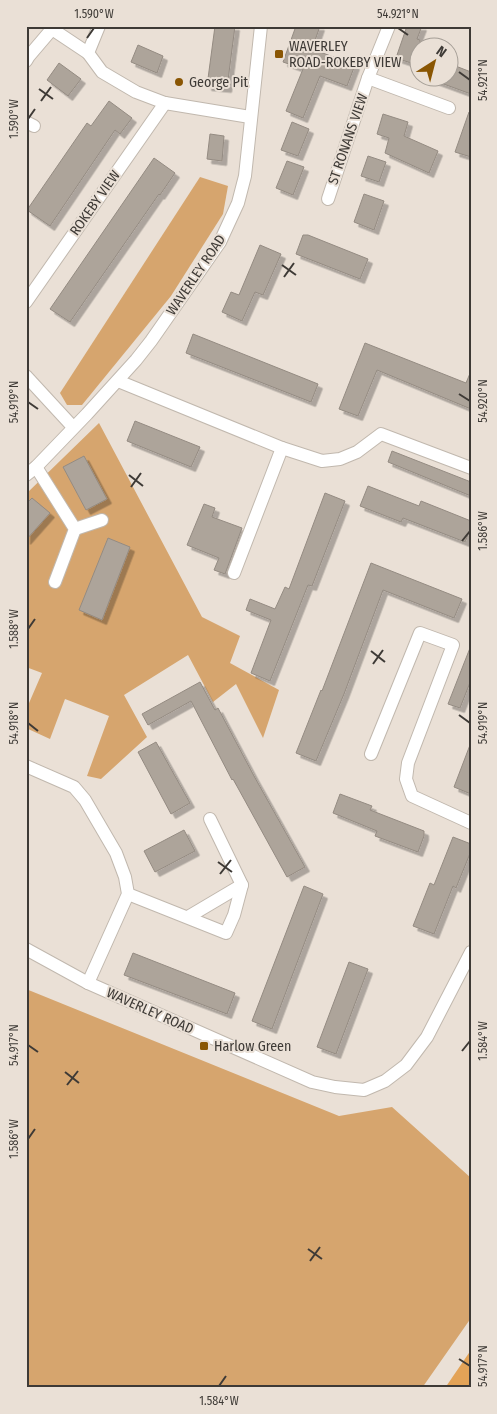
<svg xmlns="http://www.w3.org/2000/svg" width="497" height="1414" viewBox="0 0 497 1414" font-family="'Fira Sans Condensed',sans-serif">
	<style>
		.green { fill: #d6a56e }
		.forest { fill: #e3a357 }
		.building { fill: #ada49a; stroke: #948b82; filter: url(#shadow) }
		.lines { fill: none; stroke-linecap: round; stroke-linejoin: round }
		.minor-casing { stroke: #c1b8ae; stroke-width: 14 }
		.minor { stroke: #fff; stroke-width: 12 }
		.ticks { fill: none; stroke: #3e3a36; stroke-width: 2 }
		.poi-dot { fill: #8a5603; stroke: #eae0d6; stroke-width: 2 }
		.labels { text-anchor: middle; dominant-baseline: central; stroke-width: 4; stroke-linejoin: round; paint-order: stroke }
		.poi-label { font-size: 14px; fill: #3e3a36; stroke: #eae0d6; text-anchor: start }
		.street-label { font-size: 14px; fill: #3e3a36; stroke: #eae0d6 }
		.neatline { fill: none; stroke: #3e3a36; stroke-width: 2 }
		.ticks-label { font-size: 12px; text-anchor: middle; fill: #3e3a36 }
	</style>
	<defs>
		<filter id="shadow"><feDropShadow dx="4.5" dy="4.5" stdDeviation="0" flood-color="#0004"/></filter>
	</defs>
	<rect width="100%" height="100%" fill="#eae0d6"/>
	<g class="green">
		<path d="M 200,177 L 228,186 L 223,214 L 171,296 L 82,405 L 67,405 L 60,393 Z"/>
		<path d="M 99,423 L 202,617 L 240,636 L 230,663 L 279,690 L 263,738 L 236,684 L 213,702 L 188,655 L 124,695 L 147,737 L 101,779 L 87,776 L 109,716 L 65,699 L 50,739 L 26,728 L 26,710 L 42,673 L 26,667 L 26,494 Z"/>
		<path d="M 26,989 L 339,1116 L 392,1107 L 471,1178 L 471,1318 L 422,1388 L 26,1388 Z"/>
	</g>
	<path class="forest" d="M 471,1350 L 471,1388 L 445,1388 Z"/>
	<g class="building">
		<path d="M 215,26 L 235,26 L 227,88 L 207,86 Z"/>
		<path d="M 296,26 L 320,26 L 312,49 L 355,65 L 347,86 L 320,76 L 303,118 L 286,111 L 303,69 L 283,62 Z"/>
		<path d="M 407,26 L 422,26 L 417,39 L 420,40 L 420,66 L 396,58 Z"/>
		<path d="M 138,45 L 163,56 L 157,73 L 131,62 Z"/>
		<path d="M 59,63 L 81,79 L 68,96 L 47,80 Z"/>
		<path d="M 453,65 L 471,72 L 471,94 L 430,79 L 430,78 L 450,78 L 450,75 Z"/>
		<path d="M 109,101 L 132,118 L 120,134 L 115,130 L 50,226 L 27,210 L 87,123 L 91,126 Z"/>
		<path d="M 469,112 L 471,112 L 471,157 L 455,152 Z"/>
		<path d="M 383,114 L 408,122 L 404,136 L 438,151 L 429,173 L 385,153 L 389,138 L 377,134 Z"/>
		<path d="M 292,122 L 309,129 L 298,156 L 281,150 Z"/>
		<path d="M 210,134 L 224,136 L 222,161 L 207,159 Z"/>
		<path d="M 368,156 L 386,162 L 379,182 L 361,176 Z"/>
		<path d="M 154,158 L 175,173 L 160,195 L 159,194 L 70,322 L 50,309 Z"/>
		<path d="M 287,161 L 304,167 L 293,195 L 276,188 Z"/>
		<path d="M 364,194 L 384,201 L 374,230 L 354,222 Z"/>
		<path d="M 303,235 L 308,235 L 368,259 L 360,279 L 296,254 Z"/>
		<path d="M 260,245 L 281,254 L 263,295 L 255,292 L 242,321 L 222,312 L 231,292 L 239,295 Z"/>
		<path d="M 193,334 L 318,384 L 311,402 L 186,353 Z"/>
		<path d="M 365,343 L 466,383 L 471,371 L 471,409 L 377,370 L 358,416 L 339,409 Z"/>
		<path d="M 135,421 L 200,447 L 191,467 L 127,441 Z"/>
		<path d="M 392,451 L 471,482 L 471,496 L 388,462 Z"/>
		<path d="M 84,456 L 107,499 L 86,510 L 63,467 Z"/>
		<path d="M 368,486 L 419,506 L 421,501 L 471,521 L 471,528 L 465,542 L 403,518 L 401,522 L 360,506 Z"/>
		<path d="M 325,493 L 345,501 L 312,586 L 308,585 L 270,681 L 251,673 L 271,620 L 246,610 L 250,599 L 275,609 L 285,587 L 289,589 Z"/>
		<path d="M 32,498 L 50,513 L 26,540 L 26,504 Z"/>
		<path d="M 204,504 L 215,508 L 212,517 L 242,528 L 225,574 L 214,570 L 219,558 L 187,545 Z"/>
		<path d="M 108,538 L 130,547 L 102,620 L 79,610 Z"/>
		<path d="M 371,563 L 462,599 L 454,618 L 383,590 L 344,694 L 316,761 L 296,753 L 321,690 L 322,691 Z"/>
		<path d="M 470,648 L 471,680 L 460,708 L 448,704 Z"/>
		<path d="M 200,682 L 215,710 L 218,708 L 254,776 L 305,867 L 287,877 L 233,779 L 232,780 L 191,701 L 148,725 L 142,714 Z"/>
		<path d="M 156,742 L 190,803 L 171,814 L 138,752 Z"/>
		<path d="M 470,745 L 471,745 L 471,794 L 454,787 Z"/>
		<path d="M 340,794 L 372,806 L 370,810 L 424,831 L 424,836 L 418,852 L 375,836 L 377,831 L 333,813 Z"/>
		<path d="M 184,830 L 195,851 L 155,872 L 144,851 Z"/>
		<path d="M 453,837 L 471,844 L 471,851 L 456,888 L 453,886 L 434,934 L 413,926 L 430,883 L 434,885 Z"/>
		<path d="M 304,886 L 323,894 L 272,1029 L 252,1021 Z"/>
		<path d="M 133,953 L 235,993 L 227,1014 L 124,975 Z"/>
		<path d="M 349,962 L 368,969 L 336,1054 L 317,1047 Z"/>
	</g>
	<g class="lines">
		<defs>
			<g id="minor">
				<path d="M 50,26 L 52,29 L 88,53"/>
				<path d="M 99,26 L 88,53 L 102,72 L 136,92 L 165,103 L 250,117"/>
				<path d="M 26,61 L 29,56 L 52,29"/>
				<path d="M 368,78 L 449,108"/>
				<path d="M 26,122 L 34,126"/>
				<path d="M 328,199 L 368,78 L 389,26"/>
				<path d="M 26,302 L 165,103"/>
				<path d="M 26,376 L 73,427"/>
				<path d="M 118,381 L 282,448 L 322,461 L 340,459 L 357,452 L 381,434 L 471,468"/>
				<path d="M 36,467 L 75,529 L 55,582"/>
				<path d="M 26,475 L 36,467 L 87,414 L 136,360 L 151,341 L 220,242 L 238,203 L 245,176 L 261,26"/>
				<path d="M 75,529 L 102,520"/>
				<path d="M 234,573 L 282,448"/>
				<path d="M 371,754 L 420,633 L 453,645 L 408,763 L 406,779 L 412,796 L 471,823"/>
				<path d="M 26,766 L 74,787 L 85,800 L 116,853 L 125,877 L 128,894 L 88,983"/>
				<path d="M 128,894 L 226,933 L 234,915 L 242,885 L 210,819"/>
				<path d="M 188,917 L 242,885"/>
				<path d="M 26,949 L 88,983 L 312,1082 L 335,1087 L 364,1090 L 385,1081 L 406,1065 L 427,1037 L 471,952"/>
			</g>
		</defs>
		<use href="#minor" class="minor-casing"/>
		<use href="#minor" class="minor"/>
	</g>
	<path class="ticks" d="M 398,28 L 408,35M 87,38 L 94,28M 459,72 L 470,80M 39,89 L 53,99M 41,101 L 51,87M 28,119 L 35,109M 282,265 L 296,275M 284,277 L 294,263M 459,394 L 470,401M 28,402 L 38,409M 129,475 L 143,486M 131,487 L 141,473M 462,541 L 470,531M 28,629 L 35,619M 371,651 L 385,662M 373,664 L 383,650M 459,715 L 470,723M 28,723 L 38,731M 218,862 L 232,872M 220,874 L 231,860M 28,1045 L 38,1052M 462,1051 L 470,1041M 65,1072 L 79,1083M 67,1085 L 78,1071M 28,1139 L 35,1129M 308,1249 L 322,1259M 310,1261 L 320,1247M 459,1359 L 470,1366M 219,1386 L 226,1376"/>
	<g class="poi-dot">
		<rect x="274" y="49" width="10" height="10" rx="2.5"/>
		<circle cx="179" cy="82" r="5"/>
		<rect x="199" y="1041" width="10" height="10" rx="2.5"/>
	</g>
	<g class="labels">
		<g class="poi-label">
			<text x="289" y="46">WAVERLEY<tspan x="289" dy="16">ROAD-ROKEBY VIEW</tspan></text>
			<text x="189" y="82">George Pit</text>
			<text x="214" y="1046">Harlow Green</text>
		</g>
		<g class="street-label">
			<text transform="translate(348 139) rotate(-71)">ST RONANS VIEW</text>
			<text transform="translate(95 203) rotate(-55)">ROKEBY VIEW</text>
			<text transform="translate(196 275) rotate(-56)">WAVERLEY ROAD</text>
			<text transform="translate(150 1011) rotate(24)">WAVERLEY ROAD</text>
		</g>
	</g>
	<rect width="497" height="1414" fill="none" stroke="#eae0d6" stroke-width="55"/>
	<g transform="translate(434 62) rotate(36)"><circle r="24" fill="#eae0d6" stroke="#a59e96"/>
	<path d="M0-4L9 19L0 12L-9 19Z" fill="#8a5603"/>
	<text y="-8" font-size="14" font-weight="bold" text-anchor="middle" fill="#3e3a36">N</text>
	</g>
	<rect x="28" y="28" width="442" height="1358" class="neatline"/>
	<g class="ticks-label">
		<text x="94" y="18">1.590°W</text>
		<text x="398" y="18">54.921°N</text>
		<text transform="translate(483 80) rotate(-90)" y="4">54.921°N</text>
		<text transform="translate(14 119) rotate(-90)" y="4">1.590°W</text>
		<text transform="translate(483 401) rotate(-90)" y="4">54.920°N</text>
		<text transform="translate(14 402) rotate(-90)" y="4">54.919°N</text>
		<text transform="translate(483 531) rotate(-90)" y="4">1.586°W</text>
		<text transform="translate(14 629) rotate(-90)" y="4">1.588°W</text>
		<text transform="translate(483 723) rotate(-90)" y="4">54.919°N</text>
		<text transform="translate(14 723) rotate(-90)" y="4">54.918°N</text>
		<text transform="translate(483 1041) rotate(-90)" y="4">1.584°W</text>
		<text transform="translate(14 1045) rotate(-90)" y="4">54.917°N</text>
		<text transform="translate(14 1139) rotate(-90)" y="4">1.586°W</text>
		<text transform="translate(483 1366) rotate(-90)" y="4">54.917°N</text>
		<text x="219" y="1405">1.584°W</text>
	</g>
</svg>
